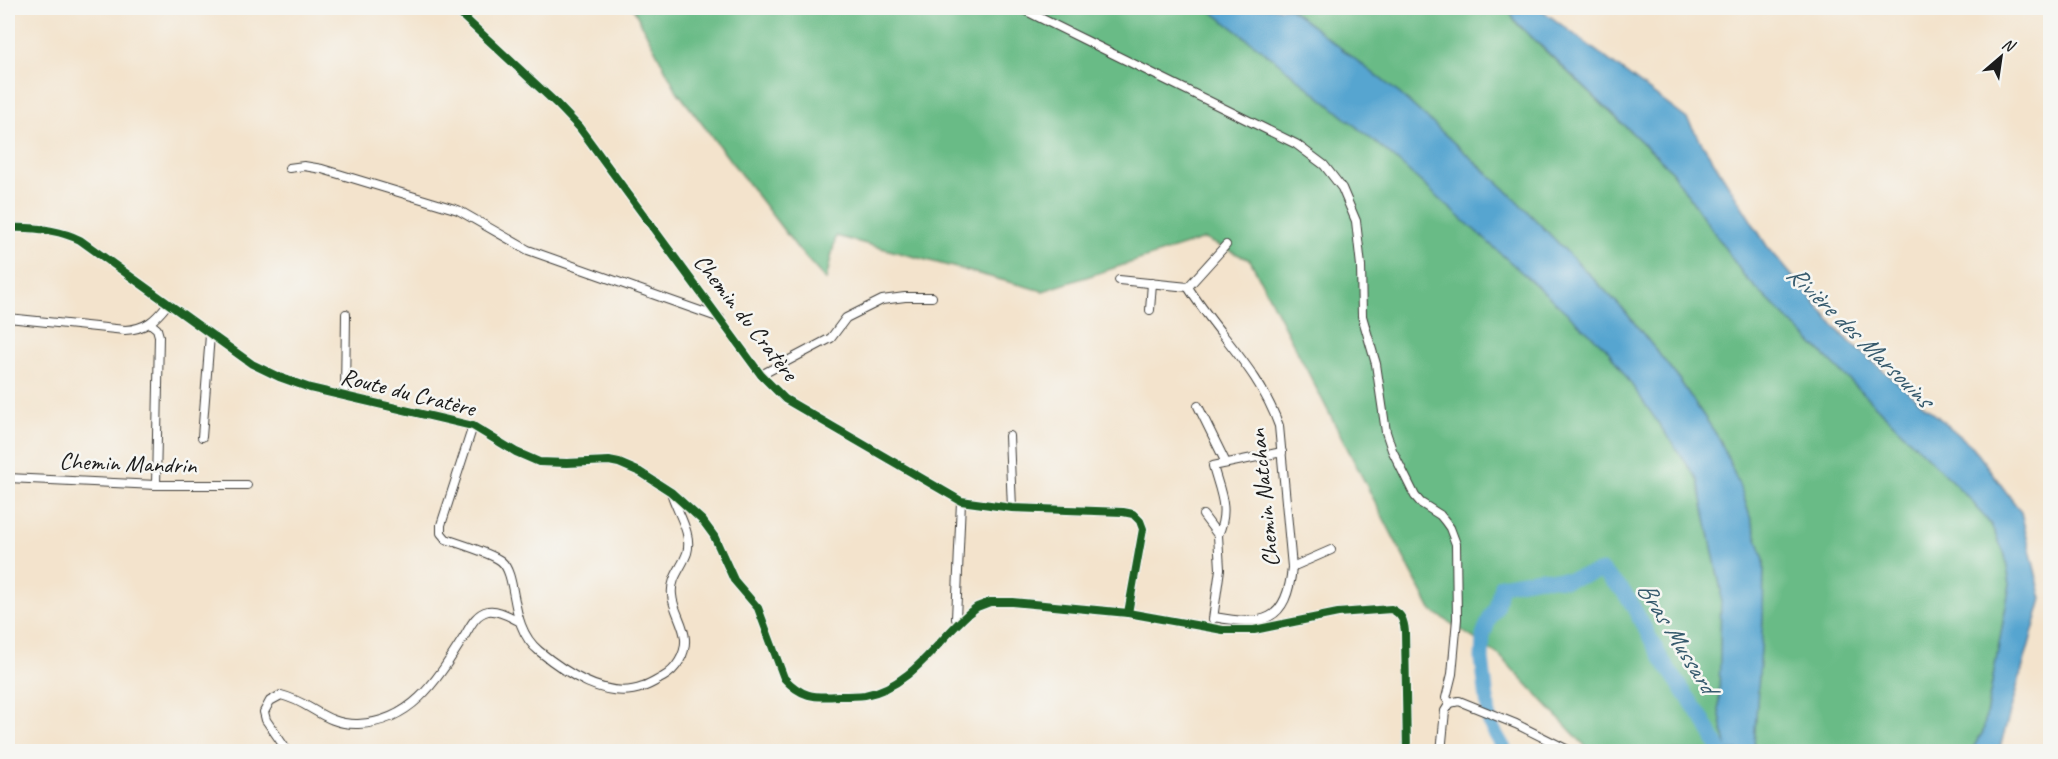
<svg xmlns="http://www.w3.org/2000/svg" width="2058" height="759" viewBox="0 0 2058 759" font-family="Caveat,sans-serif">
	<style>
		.forest { fill: #69bb86; stroke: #426c51; stroke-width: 1.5 }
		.water { fill: #56a5d0; stroke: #396076; stroke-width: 1.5 }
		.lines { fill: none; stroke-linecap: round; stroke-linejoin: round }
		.river { stroke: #56a5d0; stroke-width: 15 }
		.minor-casing { stroke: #3c3a36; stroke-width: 10 }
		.minor { stroke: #fff; stroke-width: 8 }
		.cycleway-casing { stroke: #f6f6f2; stroke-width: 11 }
		.cycleway { stroke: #1b5e20; stroke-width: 8 }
		.labels { text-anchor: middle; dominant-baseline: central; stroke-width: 5; stroke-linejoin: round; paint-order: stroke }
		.street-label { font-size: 24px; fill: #1c1c1c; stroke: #f6f6f2 }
		.water-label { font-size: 26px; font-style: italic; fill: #365a6d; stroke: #f6f6f2 }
	</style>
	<rect width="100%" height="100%" fill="#f6f6f2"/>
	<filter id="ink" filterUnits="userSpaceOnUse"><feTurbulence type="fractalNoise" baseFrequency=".0167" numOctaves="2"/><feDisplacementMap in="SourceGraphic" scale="12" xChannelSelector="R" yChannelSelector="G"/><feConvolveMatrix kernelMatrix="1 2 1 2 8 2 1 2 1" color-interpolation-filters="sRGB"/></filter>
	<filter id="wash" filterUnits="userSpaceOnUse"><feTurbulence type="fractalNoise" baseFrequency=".008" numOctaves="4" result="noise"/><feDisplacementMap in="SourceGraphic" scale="24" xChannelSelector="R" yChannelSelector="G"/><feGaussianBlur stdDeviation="1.35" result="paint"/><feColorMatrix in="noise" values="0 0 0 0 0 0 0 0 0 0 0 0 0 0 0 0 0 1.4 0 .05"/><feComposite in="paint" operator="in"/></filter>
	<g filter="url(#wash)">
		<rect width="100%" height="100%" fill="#f3e3cc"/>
		<g class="forest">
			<path d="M 633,8 L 1207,8 L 1279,63 L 1393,157 L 1606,347 L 1698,480 L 1721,590 L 1719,710 L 1727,751 L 1590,751 L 1500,656 L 1431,610 L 1250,260 L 1204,239 L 1043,291 L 836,236 L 826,280 L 798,249 L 677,91 Z"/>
			<path d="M 1289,8 L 1508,8 L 1515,22 L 1670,169 L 1745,277 L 1970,499 L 1991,525 L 2005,555 L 2010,584 L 1983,732 L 1971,751 L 1762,752 L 1754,744 L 1763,619 L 1764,560 L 1742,492 L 1720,440 L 1678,378 L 1624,310 L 1505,189 L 1400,94 Z"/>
		</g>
		<g class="water">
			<path d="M 1207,8 L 1289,8 L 1400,94 L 1505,189 L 1624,310 L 1678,378 L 1720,440 L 1742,492 L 1764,560 L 1763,619 L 1754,744 L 1762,751 L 1727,751 L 1719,710 L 1721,590 L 1698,480 L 1606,348 L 1393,157 L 1279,63 Z"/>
			<path d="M 1508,8 L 1539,8 L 1687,119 L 1767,246 L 1843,336 L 1973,447 L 2021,512 L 2042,599 L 1999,751 L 1971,751 L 1983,732 L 2010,584 L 2005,555 L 1991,525 L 1970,499 L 1745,277 L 1670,169 L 1515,21 Z"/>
		</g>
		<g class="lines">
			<path class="river" d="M 1506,752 L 1490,724 L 1482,659 L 1483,636 L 1490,617 L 1496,608 L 1501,585 L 1540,578 L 1567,580 L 1602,571 L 1622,590 L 1630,601 L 1661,658 L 1704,721 L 1721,752"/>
		</g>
	</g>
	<g filter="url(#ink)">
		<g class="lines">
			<defs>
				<g id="minor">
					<path d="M 454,8 L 557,104 L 579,127 L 761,375 L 785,399 L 961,501 L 1012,508 L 1123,512 L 1133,514 L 1140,521 L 1143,529 L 1128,613"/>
					<path d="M 1020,8 L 1296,144 L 1324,165 L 1342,188 L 1356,221 L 1361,266 L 1362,316 L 1376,364 L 1386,432 L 1392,450 L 1415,496 L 1421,503 L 1440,515 L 1445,521 L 1450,528 L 1456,544 L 1457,619 L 1452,674 L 1446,698 L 1450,703"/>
					<path d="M 289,168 L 304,166 L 322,169 L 458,210 L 528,250 L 720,318"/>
					<path d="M 8,228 C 33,227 57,229 80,240 L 252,364 L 279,377 L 310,388 L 473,426 L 516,452 L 539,462 L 567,463 L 609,461 L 619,463 L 640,472 L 671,492 L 703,521 L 714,536 L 734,580 L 758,608 L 784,678 C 801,697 814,698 838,696 C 847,696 857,696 865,695 C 911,687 937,641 969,613 L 977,607 L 990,602 L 1012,602 L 1128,613 L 1223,630 L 1254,630 L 1338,613 L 1391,609 C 1402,614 1404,621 1405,632 L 1407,752"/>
					<path d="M 1119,280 L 1188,287"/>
					<path d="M 1150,310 L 1152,283"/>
					<path d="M 8,318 L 125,330 C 146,329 155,320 167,305"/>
					<path d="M 151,324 L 157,329 L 159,336 L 156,485"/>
					<path d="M 761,375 L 831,338 L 846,318 L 882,300 L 905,297 L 932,297"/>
					<path d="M 345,396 L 346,314"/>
					<path d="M 1198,406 L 1226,463"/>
					<path d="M 473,426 L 441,525 L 441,533 L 446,539 C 460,544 491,553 501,561 C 519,576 508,626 539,651 C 566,673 607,701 643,687 C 650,685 657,680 663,677 C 676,670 686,654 685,639 C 684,624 673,610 672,595 C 670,578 682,568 687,553 C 693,533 676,511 671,492"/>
					<path d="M 1009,436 L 1012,508"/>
					<path d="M 202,437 L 210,335"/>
					<path d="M 8,478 L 156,485 L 247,485"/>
					<path d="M 1203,515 L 1218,535 L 1220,569 L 1213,619"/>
					<path d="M 1218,535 C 1230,509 1220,492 1213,466 L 1282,452"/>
					<path d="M 1292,567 L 1331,550"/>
					<path d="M 1214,617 C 1263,626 1287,623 1292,567 L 1279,426 C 1260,371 1218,335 1188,287 L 1226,245"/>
					<path d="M 959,622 L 956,619 L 961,501"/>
					<path d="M 1450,703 L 1459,701 L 1516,724 L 1572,752"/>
					<path d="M 288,752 L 266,720 L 264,712 L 270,701 L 281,695 C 311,702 324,725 358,724 C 413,722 438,678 464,637 C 470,627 475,614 488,611 C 498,609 510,617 519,621"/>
					<path d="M 1441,752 L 1445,711 L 1450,703"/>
				</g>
			</defs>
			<use href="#minor" class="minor-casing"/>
			<use href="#minor" class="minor"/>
			<defs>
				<g id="cycleway">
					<path d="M 454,8 L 557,104 L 579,127 L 761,375 L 785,399 L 961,501 L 1012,508 L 1123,512 L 1133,514 L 1140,521 L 1143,529 L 1128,613"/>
					<path d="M 8,228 C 33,227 57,229 80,240 L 252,364 L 279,377 L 310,388 L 473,426 L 516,452 L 539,462 L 567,463 L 609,461 L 619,463 L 640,472 L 671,492 L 703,521 L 714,536 L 734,580 L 758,608 L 784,678 C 801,697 814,698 838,696 C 847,696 857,696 865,695 C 911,687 937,641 969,613 L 977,607 L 990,602 L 1012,602 L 1128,613 L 1223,630 L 1254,630 L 1338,613 L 1391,609 C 1402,614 1404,621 1405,632 L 1407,752"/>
				</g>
			</defs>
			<use href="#cycleway" class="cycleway-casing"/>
			<use href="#cycleway" class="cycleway"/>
		</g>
	</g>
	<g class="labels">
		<g class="street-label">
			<text transform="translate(746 317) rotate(52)">Chemin du Cratère</text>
			<text transform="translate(408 392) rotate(14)">Route du Cratère</text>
			<text transform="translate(128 463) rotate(2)">Chemin Mandrin</text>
			<text transform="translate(1264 498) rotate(-96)">Chemin Natchan</text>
		</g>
		<g class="water-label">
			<text transform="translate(1860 336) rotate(44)">Rivière des Marsouins</text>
			<text transform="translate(1677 637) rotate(58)">Bras Mussard</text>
		</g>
	</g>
	<rect width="2058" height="759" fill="none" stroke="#f6f6f2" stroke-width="30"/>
	<g transform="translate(2001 57) rotate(29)" stroke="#f6f6f2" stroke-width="4.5" paint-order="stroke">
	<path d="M0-4.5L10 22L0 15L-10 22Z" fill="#1c1c1c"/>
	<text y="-9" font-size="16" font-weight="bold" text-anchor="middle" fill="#1c1c1c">N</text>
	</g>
</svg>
